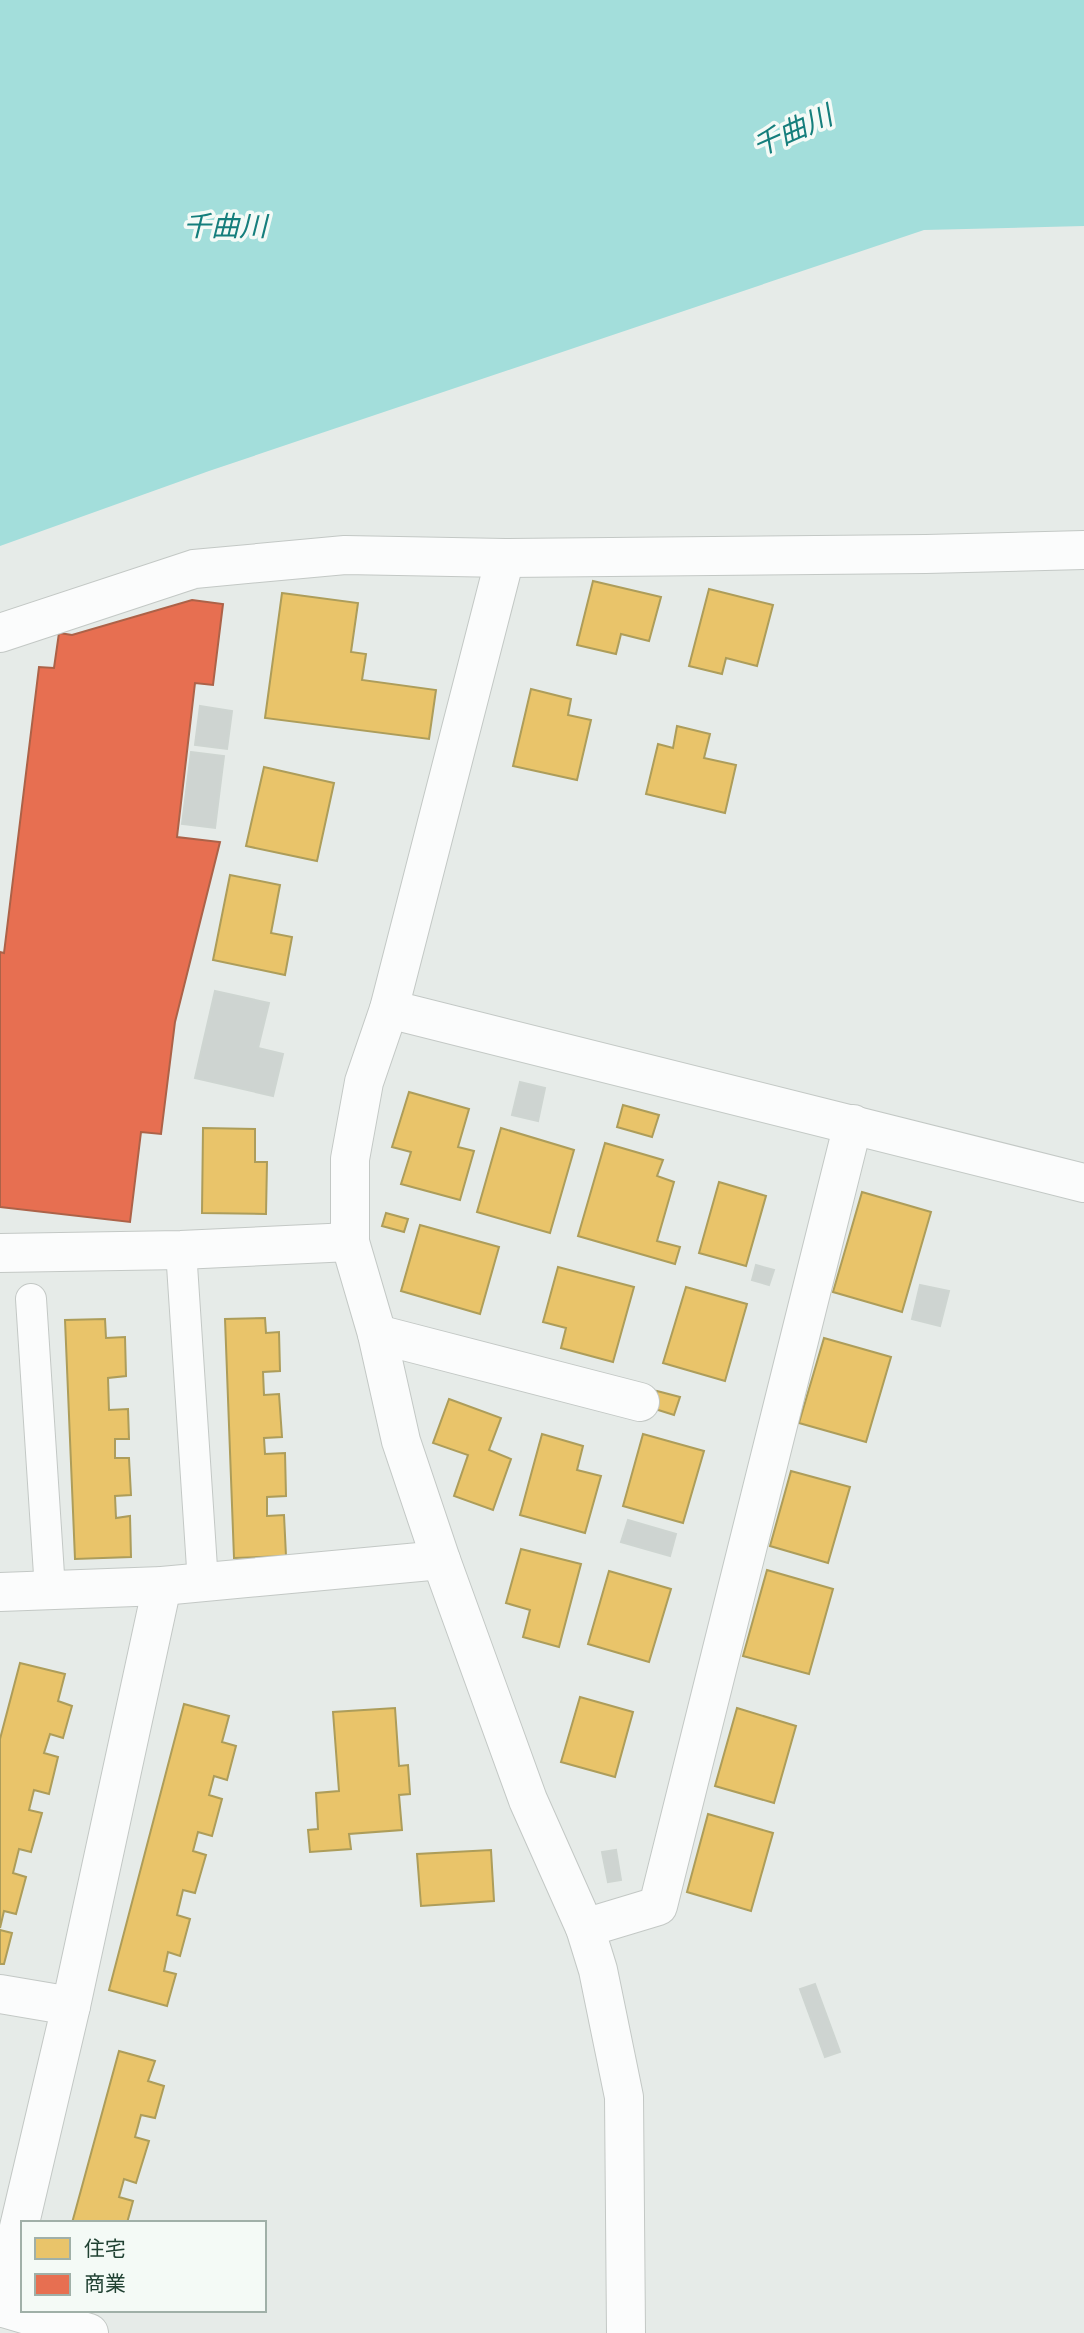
<svg xmlns="http://www.w3.org/2000/svg" width="1084" height="2333" viewBox="0 0 1084 2333" font-family="'Titillium Web','Noto Sans JP',sans-serif">
	<style>
		.water { fill: #a3dedb }
		.homes { fill: #e9c46a; stroke: #ad9d5a; stroke-width: 2 }
		.shops { fill: #e76f51; stroke: #ac6248; stroke-width: 2 }
		.building { fill: #ced4d1; stroke: #ced5d1; stroke-width: 2 }
		.lines { fill: none; stroke-linecap: round; stroke-linejoin: round }
		.lane-casing { stroke: #c3c8c5; stroke-width: 32 }
		.street-casing { stroke: #c3c8c5; stroke-width: 40 }
		.lane { stroke: #fbfcfc; stroke-width: 30 }
		.street { stroke: #fbfcfc; stroke-width: 38 }
		.labels { text-anchor: middle; dominant-baseline: central; stroke-width: 7; stroke-linejoin: round; paint-order: stroke }
		.water-label { font-size: 28px; font-style: italic; fill: #157e7c; stroke: #f4faf6 }
	</style>
	<rect width="100%" height="100%" fill="#e6ebe8"/>
	<path class="water" d="M 0,0 L 1084,0 L 1084,226 L 924,230 L 209,471 L 0,546 Z"/>
	<g class="homes">
		<path d="M 593,581 L 661,597 L 649,641 L 621,634 L 616,654 L 577,645 Z"/>
		<path d="M 709,589 L 773,605 L 757,666 L 726,658 L 722,674 L 689,666 Z"/>
		<path d="M 282,593 L 358,603 L 351,652 L 366,654 L 362,680 L 436,690 L 429,739 L 265,718 Z"/>
		<path d="M 531,689 L 571,699 L 568,715 L 591,720 L 577,780 L 513,766 Z"/>
		<path d="M 677,726 L 710,734 L 704,758 L 736,765 L 725,813 L 646,794 L 658,744 L 673,748 Z"/>
		<path d="M 264,767 L 334,783 L 317,861 L 246,846 Z"/>
		<path d="M 230,875 L 280,885 L 271,933 L 292,937 L 285,975 L 213,960 Z"/>
		<path d="M 409,1092 L 469,1109 L 458,1147 L 474,1151 L 460,1200 L 401,1184 L 411,1152 L 392,1147 Z"/>
		<path d="M 623,1105 L 659,1115 L 652,1137 L 617,1127 Z"/>
		<path d="M 203,1128 L 255,1129 L 255,1162 L 267,1162 L 266,1214 L 202,1213 Z"/>
		<path d="M 501,1128 L 574,1150 L 550,1233 L 477,1212 Z"/>
		<path d="M 605,1143 L 663,1160 L 657,1176 L 674,1182 L 657,1241 L 680,1247 L 675,1264 L 578,1236 Z"/>
		<path d="M 719,1182 L 766,1196 L 746,1266 L 699,1253 Z"/>
		<path d="M 862,1192 L 931,1212 L 902,1312 L 833,1292 Z"/>
		<path d="M 386,1213 L 408,1219 L 404,1232 L 382,1226 Z"/>
		<path d="M 420,1225 L 499,1247 L 480,1314 L 401,1291 Z"/>
		<path d="M 558,1267 L 634,1287 L 613,1362 L 561,1348 L 566,1328 L 543,1322 Z"/>
		<path d="M 686,1287 L 747,1304 L 725,1381 L 663,1363 Z"/>
		<path d="M 265,1318 L 266,1333 L 279,1332 L 280,1371 L 263,1372 L 264,1395 L 279,1394 L 282,1437 L 264,1438 L 265,1454 L 285,1453 L 286,1496 L 267,1497 L 267,1516 L 284,1515 L 286,1556 L 234,1558 L 225,1319 Z"/>
		<path d="M 105,1319 L 106,1338 L 125,1337 L 126,1376 L 108,1378 L 109,1410 L 128,1409 L 129,1439 L 115,1439 L 115,1458 L 129,1458 L 131,1495 L 115,1496 L 116,1518 L 130,1516 L 131,1557 L 75,1559 L 65,1320 Z"/>
		<path d="M 824,1338 L 891,1357 L 866,1442 L 799,1423 Z"/>
		<path d="M 657,1391 L 680,1397 L 674,1415 L 652,1408 Z"/>
		<path d="M 449,1399 L 501,1418 L 489,1450 L 511,1459 L 493,1510 L 454,1496 L 468,1455 L 433,1443 Z"/>
		<path d="M 542,1434 L 583,1446 L 577,1470 L 601,1476 L 585,1533 L 520,1515 Z"/>
		<path d="M 643,1434 L 704,1451 L 683,1523 L 623,1506 Z"/>
		<path d="M 791,1471 L 850,1487 L 828,1563 L 770,1546 Z"/>
		<path d="M 521,1549 L 581,1564 L 559,1647 L 523,1637 L 530,1610 L 506,1603 Z"/>
		<path d="M 767,1570 L 833,1589 L 809,1674 L 743,1656 Z"/>
		<path d="M 609,1571 L 671,1589 L 649,1662 L 588,1644 Z"/>
		<path d="M 20,1663 L 65,1674 L 58,1701 L 72,1706 L 63,1738 L 50,1734 L 44,1753 L 58,1757 L 49,1794 L 34,1790 L 29,1810 L 42,1813 L 31,1852 L 19,1849 L 13,1873 L 26,1877 L 16,1914 L 4,1911 L 0,1928 L 0,1739 Z"/>
		<path d="M 580,1697 L 633,1712 L 615,1777 L 561,1762 Z"/>
		<path d="M 184,1704 L 229,1716 L 222,1742 L 236,1746 L 227,1780 L 214,1776 L 209,1795 L 222,1799 L 212,1836 L 198,1832 L 193,1851 L 206,1855 L 195,1893 L 183,1890 L 177,1915 L 190,1919 L 180,1956 L 168,1952 L 164,1971 L 176,1974 L 167,2006 L 109,1990 Z"/>
		<path d="M 395,1708 L 399,1766 L 408,1765 L 410,1794 L 399,1795 L 402,1830 L 349,1834 L 351,1849 L 310,1852 L 308,1830 L 318,1829 L 316,1793 L 339,1791 L 333,1712 Z"/>
		<path d="M 737,1708 L 796,1726 L 774,1803 L 715,1786 Z"/>
		<path d="M 708,1814 L 773,1833 L 751,1911 L 687,1892 Z"/>
		<path d="M 491,1850 L 494,1901 L 421,1906 L 417,1854 Z"/>
		<path d="M 0,1930 L 12,1933 L 4,1964 L 0,1964 Z"/>
		<path d="M 119,2051 L 155,2061 L 148,2081 L 164,2086 L 155,2118 L 141,2115 L 135,2137 L 149,2141 L 136,2183 L 124,2179 L 119,2197 L 133,2201 L 127,2223 L 72,2223 Z"/>
	</g>
	<path class="shops" d="M 192,600 L 223,604 L 213,685 L 195,683 L 177,837 L 220,842 L 175,1022 L 161,1134 L 141,1132 L 130,1222 L 0,1207 L 0,952 L 4,953 L 39,667 L 54,668 L 59,633 L 72,635 Z"/>
	<g class="building">
		<path d="M 200,706 L 232,711 L 227,749 L 195,745 Z"/>
		<path d="M 191,752 L 224,756 L 215,828 L 182,824 Z"/>
		<path d="M 215,991 L 269,1003 L 258,1048 L 283,1054 L 273,1096 L 195,1078 Z"/>
		<path d="M 520,1082 L 545,1088 L 538,1121 L 512,1115 Z"/>
		<path d="M 756,1265 L 774,1270 L 769,1285 L 752,1280 Z"/>
		<path d="M 920,1285 L 949,1291 L 940,1326 L 912,1319 Z"/>
		<path d="M 628,1520 L 676,1534 L 670,1556 L 621,1542 Z"/>
		<path d="M 616,1850 L 621,1880 L 608,1882 L 602,1852 Z"/>
		<path d="M 815,1984 L 840,2052 L 825,2057 L 800,1989 Z"/>
	</g>
	<g class="lines">
		<defs>
			<g id="lane">
				<path d="M 181,1250 L 203,1583"/>
				<path d="M 31,1299 L 50,1590"/>
			</g>
			<g id="street">
				<path d="M 505,558 L 389,1009 L 364,1082 L 350,1159 L 350,1242 L 377,1334 L 401,1441 L 441,1560 L 528,1800 L 585,1928 L 598,1970 L 624,2097 L 626,2333"/>
				<path d="M 0,633 L 194,569 L 345,555 L 505,558 L 926,554 L 1084,550"/>
				<path d="M 389,1009 L 1084,1183"/>
				<path d="M 0,1253 L 181,1250 L 350,1242"/>
				<path d="M 377,1334 L 640,1402"/>
				<path d="M 0,1592 L 162,1586 L 441,1560"/>
				<path d="M 585,1928 L 658,1906 L 853,1124"/>
				<path d="M 0,1994 L 71,2006 L 0,2308"/>
				<path d="M 71,2006 L 162,1586"/>
				<path d="M 0,2307 L 89,2333"/>
			</g>
		</defs>
		<use href="#lane" class="lane-casing"/>
		<use href="#street" class="street-casing"/>
		<use href="#lane" class="lane"/>
		<use href="#street" class="street"/>
	</g>
	<g class="labels">
		<g class="water-label">
			<text transform="translate(792 130) rotate(-24)">千曲川</text>
			<text x="225" y="225">千曲川</text>
		</g>
	</g>
	<rect x="21" y="2221" width="245" height="91" fill="#f4faf6" stroke="#a0b0a8" stroke-width="2"/>
	<rect x="35" y="2238" width="35" height="21" fill="#e9c46a" stroke="#a0b0a8" stroke-width="2"/>
	<text x="84" y="2256" font-size="21" fill="#214233">住宅</text>
	<rect x="35" y="2274" width="35" height="21" fill="#e76f51" stroke="#a0b0a8" stroke-width="2"/>
	<text x="84" y="2291" font-size="21" fill="#214233">商業</text>
</svg>
